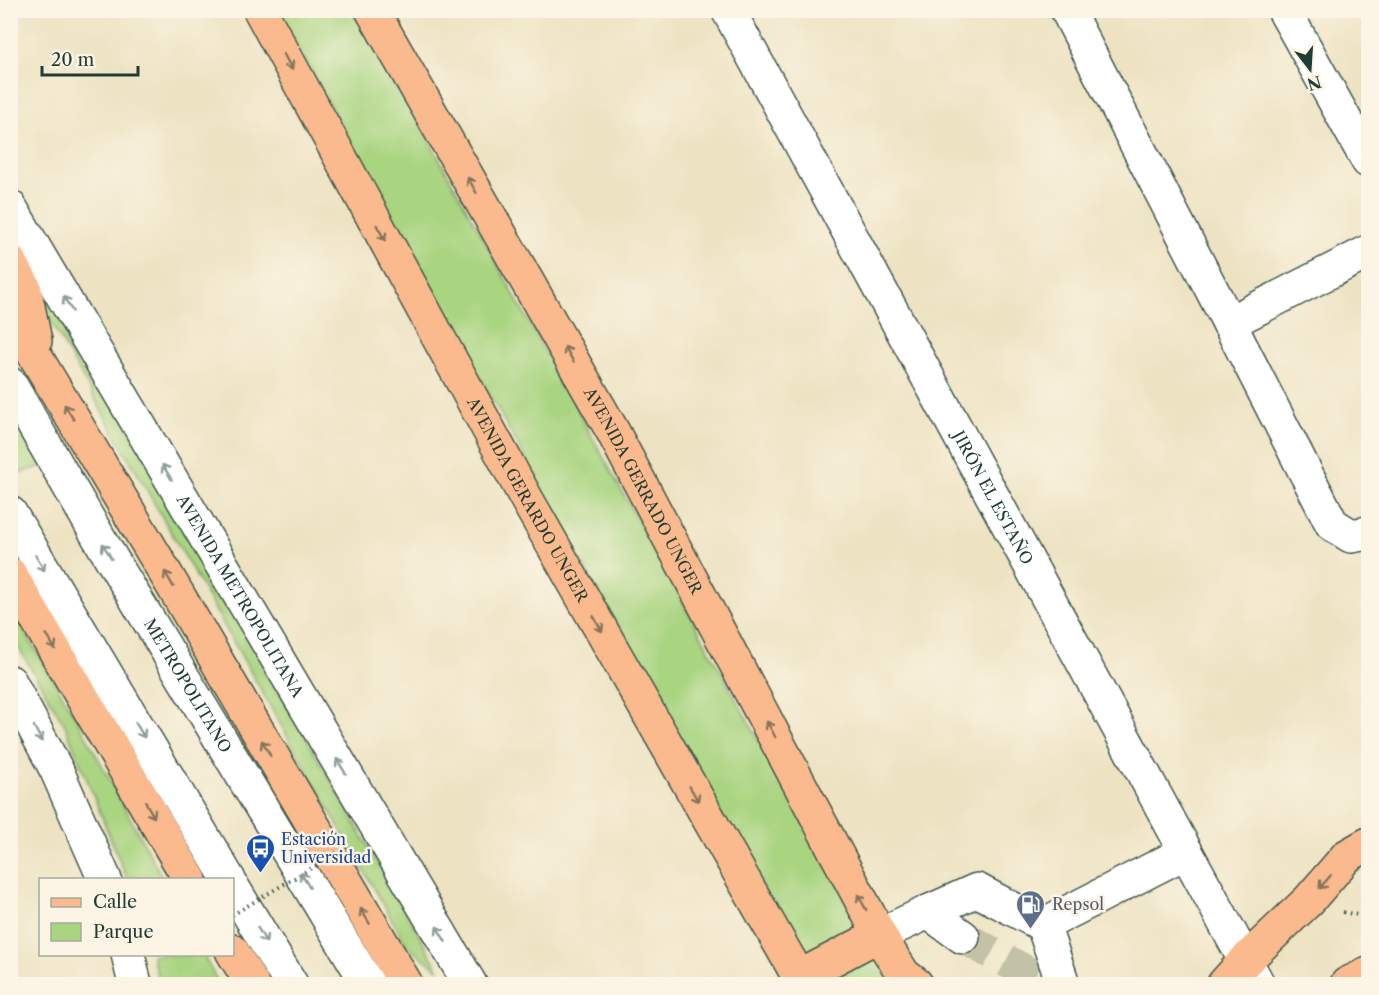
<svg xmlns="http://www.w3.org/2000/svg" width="1379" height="995" viewBox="0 0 1379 995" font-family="'Libre Caslon Text',serif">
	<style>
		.green { fill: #a9d480; stroke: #64885a; stroke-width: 1.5 }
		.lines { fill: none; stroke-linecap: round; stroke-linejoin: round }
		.minor-tunnel { stroke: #c4c2a6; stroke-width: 33; stroke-dasharray: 33 16; stroke-linecap: butt }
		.minor-casing { stroke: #3e5649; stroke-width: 36 }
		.major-casing { stroke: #3e5649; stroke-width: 36 }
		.path { stroke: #3e5649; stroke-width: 4; stroke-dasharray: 1.5 4.5; stroke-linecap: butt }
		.minor { stroke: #fff; stroke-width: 33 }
		.major { stroke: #fbba8d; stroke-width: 33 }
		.path-bridge { stroke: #3e5649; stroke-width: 4; stroke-dasharray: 1.5 4.5; stroke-linecap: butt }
		.oneway { stroke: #82755c }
		.oneway2 { stroke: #8f9e9a }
		.labels { text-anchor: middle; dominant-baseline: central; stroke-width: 5; stroke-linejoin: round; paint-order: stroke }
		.street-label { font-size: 16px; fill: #1f3d34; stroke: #fcf5e5 }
		.transit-label { font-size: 16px; fill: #164399; stroke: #fcf5e5; text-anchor: start }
		.service-label { font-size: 16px; fill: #4e5e75; stroke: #fcf5e5; text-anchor: start }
	</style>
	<rect width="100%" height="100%" fill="#fcf5e5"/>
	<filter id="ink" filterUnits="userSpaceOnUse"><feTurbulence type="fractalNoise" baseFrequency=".0167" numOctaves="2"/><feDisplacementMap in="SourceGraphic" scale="12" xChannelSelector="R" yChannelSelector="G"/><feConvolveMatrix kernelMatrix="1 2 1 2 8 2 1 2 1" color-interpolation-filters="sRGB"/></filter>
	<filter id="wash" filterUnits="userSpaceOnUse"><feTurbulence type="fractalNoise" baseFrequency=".008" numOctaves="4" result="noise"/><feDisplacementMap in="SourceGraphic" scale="24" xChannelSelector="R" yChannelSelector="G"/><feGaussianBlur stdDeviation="1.35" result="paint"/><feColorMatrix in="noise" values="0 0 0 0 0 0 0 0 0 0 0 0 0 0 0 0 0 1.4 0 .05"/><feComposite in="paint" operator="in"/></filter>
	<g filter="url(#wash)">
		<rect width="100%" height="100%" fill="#ede3c3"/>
		<g class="green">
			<path d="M 278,11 L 358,11 L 885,970 L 897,984 L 815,984 Z"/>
			<path d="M 49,289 L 439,970 L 407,946 L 39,301 Z"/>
			<path d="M 10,404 L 46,465 L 11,476 L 10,476 Z"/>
			<path d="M 10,607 L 78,721 L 163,879 L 127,879 L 65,725 L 11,635 Z"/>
			<path d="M 152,955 L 203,955 L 219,984 L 159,984 Z"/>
		</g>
	</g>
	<g filter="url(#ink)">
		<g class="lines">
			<path class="minor-tunnel" d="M 963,937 L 1048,984"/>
			<defs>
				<g id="minor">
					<path id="s1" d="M 728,10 L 1258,984"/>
					<path d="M 1067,10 L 1229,323"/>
					<path d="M 1284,10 L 1368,161"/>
					<path id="s2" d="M 10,207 L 470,984"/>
					<path d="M 1368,252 L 1229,323 L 1332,524 L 1351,536 L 1368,533"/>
					<path id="s3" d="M 10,384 L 99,538 L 368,984"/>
					<path d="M 10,513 L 229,880"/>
					<path d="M 10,682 L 57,771 L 105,880"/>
					<path d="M 232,886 L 291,984"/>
					<path d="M 928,912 L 977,890 L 1043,925 L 1063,984"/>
					<path d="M 1043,925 L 1186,852"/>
					<path d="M 879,935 L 928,912 L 963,937"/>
					<path d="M 128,954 L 135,984"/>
				</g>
				<g id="major">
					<path id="s4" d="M 260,10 L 526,498 L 803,984"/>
					<path id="s5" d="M 372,10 L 612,430 L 886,947 L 904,975 L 916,984"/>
					<path d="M 10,262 L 24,286 L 35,341"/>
					<path d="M 10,314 L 160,564 L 406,984"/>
					<path d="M 10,574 L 190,880"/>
					<path d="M 232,951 L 252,984"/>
					<path d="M 799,977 L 879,935"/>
					<path d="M 1224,984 L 1245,961 L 1309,900 L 1347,856 L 1368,844"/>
					<path d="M 1347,984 L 1368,974"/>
				</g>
			</defs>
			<use href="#minor" class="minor-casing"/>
			<use href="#major" class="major-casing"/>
			<path class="path" d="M 1343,912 L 1368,917"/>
			<use href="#minor" class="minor"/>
			<use href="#major" class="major"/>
			<path class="path-bridge" d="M 232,915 L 340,851"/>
		</g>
		<defs><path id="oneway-shaft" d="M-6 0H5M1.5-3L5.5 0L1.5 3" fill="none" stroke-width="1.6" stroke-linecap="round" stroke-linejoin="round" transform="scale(1.5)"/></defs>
		<g class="oneway">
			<use href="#oneway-shaft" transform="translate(288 62) rotate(61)"/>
			<use href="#oneway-shaft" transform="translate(472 185) rotate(-120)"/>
			<use href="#oneway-shaft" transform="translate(381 233) rotate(61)"/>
			<use href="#oneway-shaft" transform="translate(569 354) rotate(-120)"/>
			<use href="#oneway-shaft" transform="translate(69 412) rotate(-121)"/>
			<use href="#oneway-shaft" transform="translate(169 579) rotate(-120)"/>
			<use href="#oneway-shaft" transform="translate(598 624) rotate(60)"/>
			<use href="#oneway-shaft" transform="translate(51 642) rotate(60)"/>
			<use href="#oneway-shaft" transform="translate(771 729) rotate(-118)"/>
			<use href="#oneway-shaft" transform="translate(266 748) rotate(-120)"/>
			<use href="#oneway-shaft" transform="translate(694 794) rotate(60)"/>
			<use href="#oneway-shaft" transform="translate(150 810) rotate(60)"/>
			<use href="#oneway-shaft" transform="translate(1325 882) rotate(131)"/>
			<use href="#oneway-shaft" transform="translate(862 902) rotate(-118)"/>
			<use href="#oneway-shaft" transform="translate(365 916) rotate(-121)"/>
		</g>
		<g class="oneway2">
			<use href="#oneway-shaft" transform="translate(68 304) rotate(-121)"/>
			<use href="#oneway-shaft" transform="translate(167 472) rotate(-121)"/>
			<use href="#oneway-shaft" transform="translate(107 551) rotate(-121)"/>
			<use href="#oneway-shaft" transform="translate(40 563) rotate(59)"/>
			<use href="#oneway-shaft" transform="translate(140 730) rotate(59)"/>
			<use href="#oneway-shaft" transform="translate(38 734) rotate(62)"/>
			<use href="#oneway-shaft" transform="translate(341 766) rotate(-121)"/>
			<use href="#oneway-shaft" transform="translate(305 880) rotate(-121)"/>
			<use href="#oneway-shaft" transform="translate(441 934) rotate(-121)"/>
			<use href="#oneway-shaft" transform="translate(262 935) rotate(59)"/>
		</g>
	</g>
	<defs>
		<symbol id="bus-pin" viewBox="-11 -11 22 30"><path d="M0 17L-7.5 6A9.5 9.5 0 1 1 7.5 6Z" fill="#1a4fb4" stroke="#fcf5e5"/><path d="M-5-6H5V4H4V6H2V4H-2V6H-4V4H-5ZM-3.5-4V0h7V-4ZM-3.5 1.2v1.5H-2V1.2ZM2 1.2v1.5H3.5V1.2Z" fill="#fff"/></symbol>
		<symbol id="fuel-pin" viewBox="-11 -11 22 30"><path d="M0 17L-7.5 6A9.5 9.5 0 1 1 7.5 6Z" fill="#5c6f8a" stroke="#fcf5e5"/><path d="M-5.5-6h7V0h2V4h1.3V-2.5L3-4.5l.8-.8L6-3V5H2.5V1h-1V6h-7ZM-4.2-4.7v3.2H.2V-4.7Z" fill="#fff"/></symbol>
	</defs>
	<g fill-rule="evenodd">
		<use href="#bus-pin" x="244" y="832" width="33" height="45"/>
		<use href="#fuel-pin" x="1014" y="888" width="33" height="45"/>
	</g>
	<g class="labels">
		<g class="street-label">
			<text stroke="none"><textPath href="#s5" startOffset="552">AVENIDA GERRADO UNGER</textPath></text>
			<text stroke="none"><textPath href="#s1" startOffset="555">JIRÓN EL ESTAÑO</textPath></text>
			<text stroke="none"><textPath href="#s4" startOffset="558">AVENIDA GERARDO UNGER</textPath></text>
			<text stroke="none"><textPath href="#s2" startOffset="452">AVENIDA METROPOLITANA</textPath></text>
			<text stroke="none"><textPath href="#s3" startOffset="350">METROPOLITANO</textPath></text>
		</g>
		<g class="transit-label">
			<text x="281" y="839">Estación<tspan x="281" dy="18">Universidad</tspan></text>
		</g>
		<g class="service-label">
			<text x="1052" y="904">Repsol</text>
		</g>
	</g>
	<rect width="1379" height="995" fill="none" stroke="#fcf5e5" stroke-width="36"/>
	<rect x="39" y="878" width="195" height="78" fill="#fcf5e5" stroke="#a4ab9e" stroke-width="1.5"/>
	<rect x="51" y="898" width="30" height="9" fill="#fbba8d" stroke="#a4ab9e" stroke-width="1.5"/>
	<text x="93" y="908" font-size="18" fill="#1f3d34">Calle</text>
	<rect x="51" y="923" width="30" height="18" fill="#a9d480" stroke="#a4ab9e" stroke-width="1.5"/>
	<text x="93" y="938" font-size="18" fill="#1f3d34">Parque</text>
	<g transform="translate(1310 69) rotate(163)" stroke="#fcf5e5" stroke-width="4.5" paint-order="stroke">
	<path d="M0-4.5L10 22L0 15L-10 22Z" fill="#1f3d34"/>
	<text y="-9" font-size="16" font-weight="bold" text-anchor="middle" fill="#1f3d34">N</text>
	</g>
	<path d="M42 66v9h96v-9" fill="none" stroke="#1f3d34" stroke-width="3"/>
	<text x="51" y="66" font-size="18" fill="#1f3d34" stroke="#fcf5e5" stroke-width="4.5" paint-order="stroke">20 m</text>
</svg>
